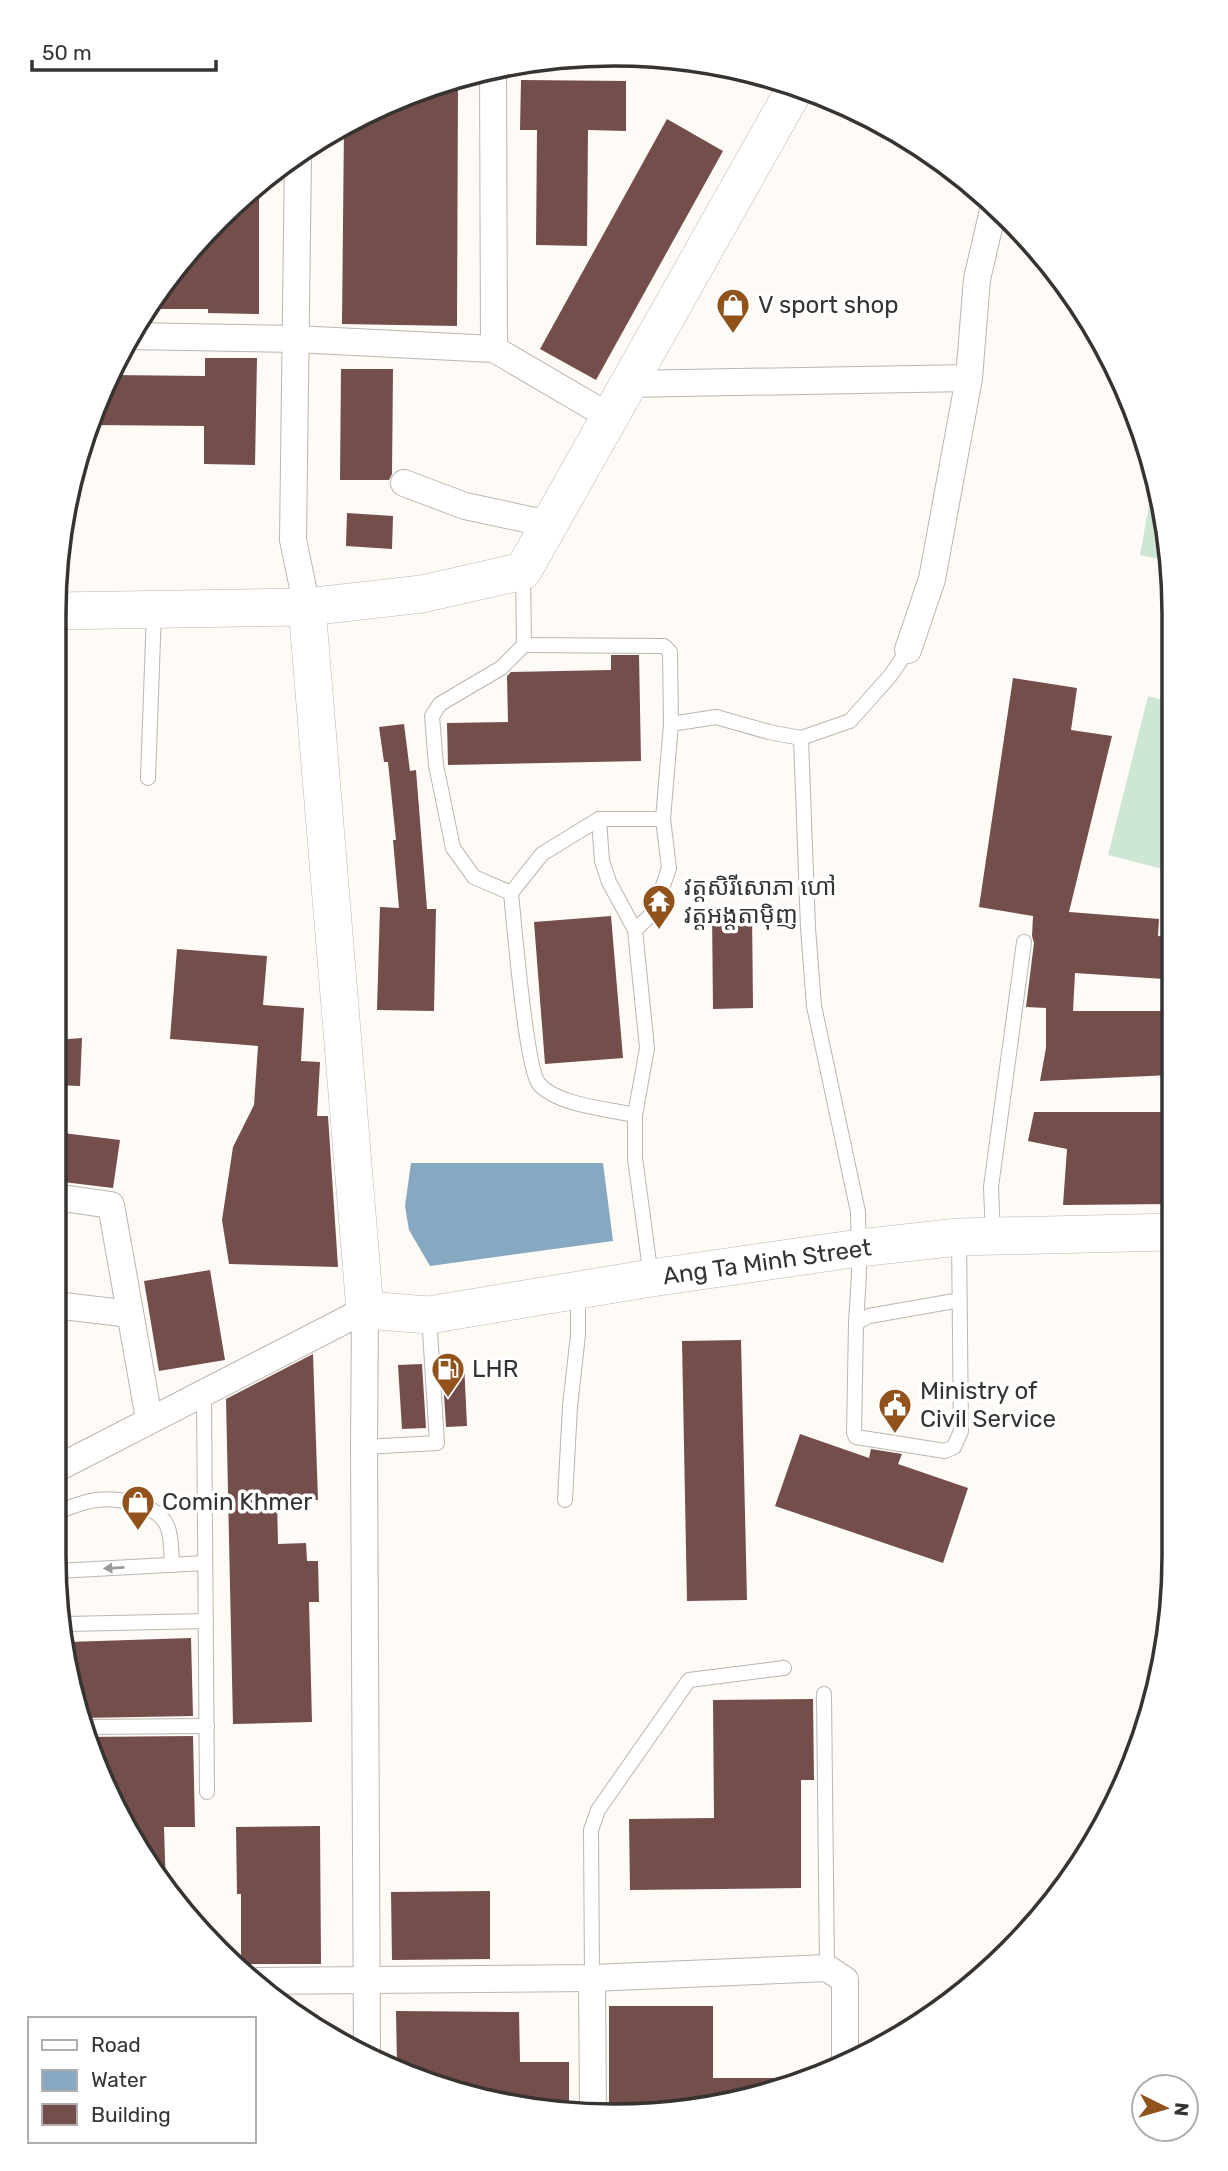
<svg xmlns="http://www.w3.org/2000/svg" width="1228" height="2171" viewBox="0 0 1228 2171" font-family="Rubik,'Noto Sans Khmer',sans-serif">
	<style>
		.garden { fill: #cee6d6 }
		.water { fill: #86a8c1 }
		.building { fill: #744e4b }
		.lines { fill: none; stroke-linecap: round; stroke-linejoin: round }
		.lane-casing { stroke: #bdb5b0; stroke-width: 16 }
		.street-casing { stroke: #bdb5b0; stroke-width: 28 }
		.secondary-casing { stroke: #bdb5b0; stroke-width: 38 }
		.lane { stroke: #fff; stroke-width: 14 }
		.street { stroke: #fff; stroke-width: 26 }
		.secondary { stroke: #fff; stroke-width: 37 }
		.oneway { fill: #9a9998 }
		.labels { text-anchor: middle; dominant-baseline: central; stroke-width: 7; stroke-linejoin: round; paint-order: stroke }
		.poi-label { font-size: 24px; fill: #363331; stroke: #fff; text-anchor: start }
		.street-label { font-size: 24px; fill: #363331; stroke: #fff }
		.rim { fill: none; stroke: #363331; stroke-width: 3.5 }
	</style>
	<rect width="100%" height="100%" fill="#fefaf6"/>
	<g class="garden">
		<path d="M 1154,477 L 1169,541 L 1169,561 L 1140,555 Z"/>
		<path d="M 1148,696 L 1170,702 L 1170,871 L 1108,855 Z"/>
	</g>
	<path class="water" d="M 411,1163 L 603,1163 L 613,1241 L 430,1266 L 409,1230 L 405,1206 Z"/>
	<g class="building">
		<path d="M 458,78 L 457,326 L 342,324 L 344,126 L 367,112 Z"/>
		<path d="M 521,80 L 626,81 L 626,131 L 588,130 L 587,246 L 536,245 L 537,130 L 520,130 Z"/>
		<path d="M 667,119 L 723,151 L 596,380 L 540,349 Z"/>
		<path d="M 259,183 L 259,314 L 208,313 L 208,309 L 147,309 L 193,245 Z"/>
		<path d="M 205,358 L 257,358 L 255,465 L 204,464 L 204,426 L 92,425 L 112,375 L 205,376 Z"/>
		<path d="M 341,369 L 393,369 L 392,474 L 389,480 L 340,480 Z"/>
		<path d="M 347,513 L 393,516 L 392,549 L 346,546 Z"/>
		<path d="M 611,655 L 639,655 L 641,761 L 448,765 L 447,723 L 508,722 L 507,676 L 511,672 L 611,670 Z"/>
		<path d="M 1013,678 L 1077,688 L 1071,730 L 1112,736 L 1069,912 L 1159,919 L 1158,936 L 1167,937 L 1164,979 L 1075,973 L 1073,1011 L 1164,1011 L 1162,1043 L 1171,1043 L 1171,1075 L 1040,1081 L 1046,1048 L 1046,1008 L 1026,1007 L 1034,943 L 1032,936 L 1033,916 L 979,907 Z"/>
		<path d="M 404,724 L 410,771 L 416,770 L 427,909 L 436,909 L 434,1011 L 377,1010 L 380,907 L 399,908 L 393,840 L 396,840 L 388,762 L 384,762 L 379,727 Z"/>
		<path d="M 752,910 L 753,1008 L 713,1009 L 712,911 Z"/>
		<path d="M 611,916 L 623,1058 L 545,1064 L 534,922 Z"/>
		<path d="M 177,949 L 267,956 L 263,1005 L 304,1008 L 301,1061 L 320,1062 L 317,1116 L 328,1116 L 338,1267 L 229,1264 L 222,1220 L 233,1147 L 254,1105 L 258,1046 L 170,1039 Z"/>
		<path d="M 82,1038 L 80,1086 L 55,1085 L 55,1040 Z"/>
		<path d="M 1034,1112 L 1171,1112 L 1171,1204 L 1063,1205 L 1067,1149 L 1028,1141 Z"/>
		<path d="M 55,1132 L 120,1140 L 113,1188 L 55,1181 Z"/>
		<path d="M 210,1270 L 225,1360 L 159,1371 L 144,1281 Z"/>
		<path d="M 741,1340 L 747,1600 L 687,1601 L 682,1341 Z"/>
		<path d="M 313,1354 L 318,1500 L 277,1500 L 278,1544 L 306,1543 L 307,1561 L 318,1561 L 319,1602 L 309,1602 L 312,1722 L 233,1724 L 226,1399 Z"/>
		<path d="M 464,1362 L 467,1426 L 446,1427 L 442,1363 Z"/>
		<path d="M 422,1364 L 426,1428 L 402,1429 L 398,1365 Z"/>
		<path d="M 800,1434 L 869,1458 L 871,1449 L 902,1454 L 898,1464 L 968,1488 L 943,1563 L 775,1506 Z"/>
		<path d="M 191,1638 L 193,1716 L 81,1718 L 68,1642 Z"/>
		<path d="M 813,1699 L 814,1780 L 801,1780 L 801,1888 L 630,1890 L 629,1819 L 714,1818 L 713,1700 Z"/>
		<path d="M 193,1736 L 195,1827 L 164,1827 L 166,1890 L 84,1737 Z"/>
		<path d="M 320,1826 L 321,1964 L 241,1964 L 241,1894 L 237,1894 L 236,1827 Z"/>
		<path d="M 490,1891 L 490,1959 L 392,1960 L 391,1892 Z"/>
		<path d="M 609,2006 L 713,2006 L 713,2078 L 777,2078 L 778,2086 L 650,2116 L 609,2112 Z"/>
		<path d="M 396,2011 L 519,2012 L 520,2062 L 569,2062 L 569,2108 L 469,2098 L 397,2065 Z"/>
	</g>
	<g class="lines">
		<defs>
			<g id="lane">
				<path d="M 524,645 L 664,646 L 670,652 L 671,724"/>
				<path d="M 801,738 L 850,721 L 890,676 L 908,650"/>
				<path d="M 148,778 L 154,611"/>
				<path d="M 599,819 L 602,861 L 609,882 L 635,930"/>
				<path d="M 511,893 L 474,877 L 453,848 L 436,765 L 432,716 L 440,704 L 501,668 L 524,645 L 523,572"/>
				<path d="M 635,1115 C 608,1109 557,1105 539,1084 C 526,1069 514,922 511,893 L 542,854 L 599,819 L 663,819"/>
				<path d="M 993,1236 L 991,1187 L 1024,942"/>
				<path d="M 959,1237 L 961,1431 L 954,1447 L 945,1451 L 856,1437 L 854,1433 L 856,1323 L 869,1316 L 960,1300"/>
				<path d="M 651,1277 L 635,1158 L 635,1115 L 647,1048 L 635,930 L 654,912 L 669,868 L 663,819 L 671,724 L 716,717 L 769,732 L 801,738 L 808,928 L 814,1006 L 858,1212 L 859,1275 L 856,1323"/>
				<path d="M 204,1394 L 207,1792"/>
				<path d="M 364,1447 L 437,1443 L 429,1315"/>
				<path d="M 565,1500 L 570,1406 L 578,1335 L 578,1292"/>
				<path d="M 54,1513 C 66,1509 78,1504 90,1501 C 112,1496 152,1502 165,1522 C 172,1532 171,1552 172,1565"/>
				<path d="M 57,1571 L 205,1563"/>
				<path d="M 65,1624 L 206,1621"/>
				<path d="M 824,1694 L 827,1968"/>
				<path d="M 82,1727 L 207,1726"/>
				<path d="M 592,1978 L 591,1830 L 598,1810 L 689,1680 L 784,1668"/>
			</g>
			<g id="street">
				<path d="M 493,69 L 494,349"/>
				<path d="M 298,155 L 293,540 L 307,607"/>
				<path d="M 129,336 L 295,339 L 494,349 L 610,417"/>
				<path d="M 627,384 L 969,378"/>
				<path d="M 404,483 L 465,506 L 549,524"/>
				<path d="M 908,650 L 932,579 L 969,378 L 977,279 L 994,206"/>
				<path d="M 55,1197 L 111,1205 L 149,1419"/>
				<path d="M 55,1305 L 130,1314"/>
				<path d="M 54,1470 L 365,1310 L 364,1447 L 367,2051"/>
				<path d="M 592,1978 L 593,2110"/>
				<path d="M 259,1981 L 592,1978 L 827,1968 L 845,1980 L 845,2064"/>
			</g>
			<g id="secondary">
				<path d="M 307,607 L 365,1310 L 429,1315 L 651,1278 L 859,1248 L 959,1237 L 1171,1232"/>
				<path d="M 55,611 L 307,607 L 422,594 L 523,571 L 797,85"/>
			</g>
		</defs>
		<use href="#lane" class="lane-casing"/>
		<use href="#street" class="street-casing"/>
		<use href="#secondary" class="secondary-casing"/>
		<use href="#lane" class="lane"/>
		<use href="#street" class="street"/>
		<use href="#secondary" class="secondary"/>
	</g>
	<defs><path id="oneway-solid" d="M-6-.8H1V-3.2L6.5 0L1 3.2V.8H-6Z" transform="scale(1.75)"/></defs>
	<use class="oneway" href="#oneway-solid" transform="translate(114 1568) rotate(177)"/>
	<defs>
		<symbol id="shop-pin" viewBox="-11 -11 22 30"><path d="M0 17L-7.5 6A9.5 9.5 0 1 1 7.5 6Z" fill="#92521c" stroke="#fff"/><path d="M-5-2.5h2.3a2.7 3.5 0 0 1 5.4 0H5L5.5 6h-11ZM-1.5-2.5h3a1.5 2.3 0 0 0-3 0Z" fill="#fff"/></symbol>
		<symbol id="temple-pin" viewBox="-11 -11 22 30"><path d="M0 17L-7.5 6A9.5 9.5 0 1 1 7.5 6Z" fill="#92521c" stroke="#fff"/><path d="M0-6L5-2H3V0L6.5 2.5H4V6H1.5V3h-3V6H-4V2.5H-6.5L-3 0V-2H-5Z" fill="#fff"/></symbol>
		<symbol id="fuel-pin" viewBox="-11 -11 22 30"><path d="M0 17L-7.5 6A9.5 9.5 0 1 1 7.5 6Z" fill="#92521c" stroke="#fff"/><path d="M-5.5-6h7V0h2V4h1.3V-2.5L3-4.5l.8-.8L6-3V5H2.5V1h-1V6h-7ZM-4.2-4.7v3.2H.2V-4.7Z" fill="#fff"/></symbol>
		<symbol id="civic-pin" viewBox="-11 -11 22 30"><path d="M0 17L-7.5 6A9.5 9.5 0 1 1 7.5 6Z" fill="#92521c" stroke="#fff"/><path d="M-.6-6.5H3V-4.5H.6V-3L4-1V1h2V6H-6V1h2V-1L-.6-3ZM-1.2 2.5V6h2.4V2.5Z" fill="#fff"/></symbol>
	</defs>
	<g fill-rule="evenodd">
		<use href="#shop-pin" x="714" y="286" width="38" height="52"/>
		<use href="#temple-pin" x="640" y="882" width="38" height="52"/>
		<use href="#fuel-pin" x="429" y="1350" width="38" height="52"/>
		<use href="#civic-pin" x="876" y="1386" width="38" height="52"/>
		<use href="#shop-pin" x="119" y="1483" width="38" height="52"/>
	</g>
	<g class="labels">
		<g class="poi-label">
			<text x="758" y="305">V sport shop</text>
			<text x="684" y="887">វត្តសិរីសោភា ហៅ<tspan x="684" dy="28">វត្តអង្តតាម៉ិញ</tspan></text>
			<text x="472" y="1369">LHR</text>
			<text x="920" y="1391">Ministry of<tspan x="920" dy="28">Civil Service</tspan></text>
			<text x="162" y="1502">Comin Khmer</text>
		</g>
		<g class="street-label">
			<text transform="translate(767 1262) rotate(-8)">Ang Ta Minh Street</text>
		</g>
	</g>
	<path d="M0 0H1228V2171H0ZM614 66H614A548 548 0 0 1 1162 614V1556A548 548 0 0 1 614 2104H614A548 548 0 0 1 66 1556V614A548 548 0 0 1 614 66Z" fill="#fff" fill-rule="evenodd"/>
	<path class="rim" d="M614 66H614A548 548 0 0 1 1162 614V1556A548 548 0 0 1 614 2104H614A548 548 0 0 1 66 1556V614A548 548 0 0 1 614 66Z"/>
	<rect x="28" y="2017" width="228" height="126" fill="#ffffff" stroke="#afadad" stroke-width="2"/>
	<rect x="42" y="2040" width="35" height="10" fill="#ffffff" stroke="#afadad" stroke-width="2"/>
	<text x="91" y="2052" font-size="21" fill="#363331">Road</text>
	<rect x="42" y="2070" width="35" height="21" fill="#86a8c1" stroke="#afadad" stroke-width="2"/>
	<text x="91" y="2087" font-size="21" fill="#363331">Water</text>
	<rect x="42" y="2104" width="35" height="21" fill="#744e4b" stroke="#afadad" stroke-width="2"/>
	<text x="91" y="2122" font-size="21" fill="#363331">Building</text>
	<g transform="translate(1165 2108) rotate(95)"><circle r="33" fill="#ffffff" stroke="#afadad" stroke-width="2"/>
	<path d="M0-5L12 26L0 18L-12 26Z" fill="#92521c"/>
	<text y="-10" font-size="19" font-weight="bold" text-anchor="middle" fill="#363331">N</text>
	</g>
	<path d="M32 60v10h184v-10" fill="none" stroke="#363331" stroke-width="3.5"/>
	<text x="42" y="60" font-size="21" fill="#363331" stroke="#ffffff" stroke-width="5" paint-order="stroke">50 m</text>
</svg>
